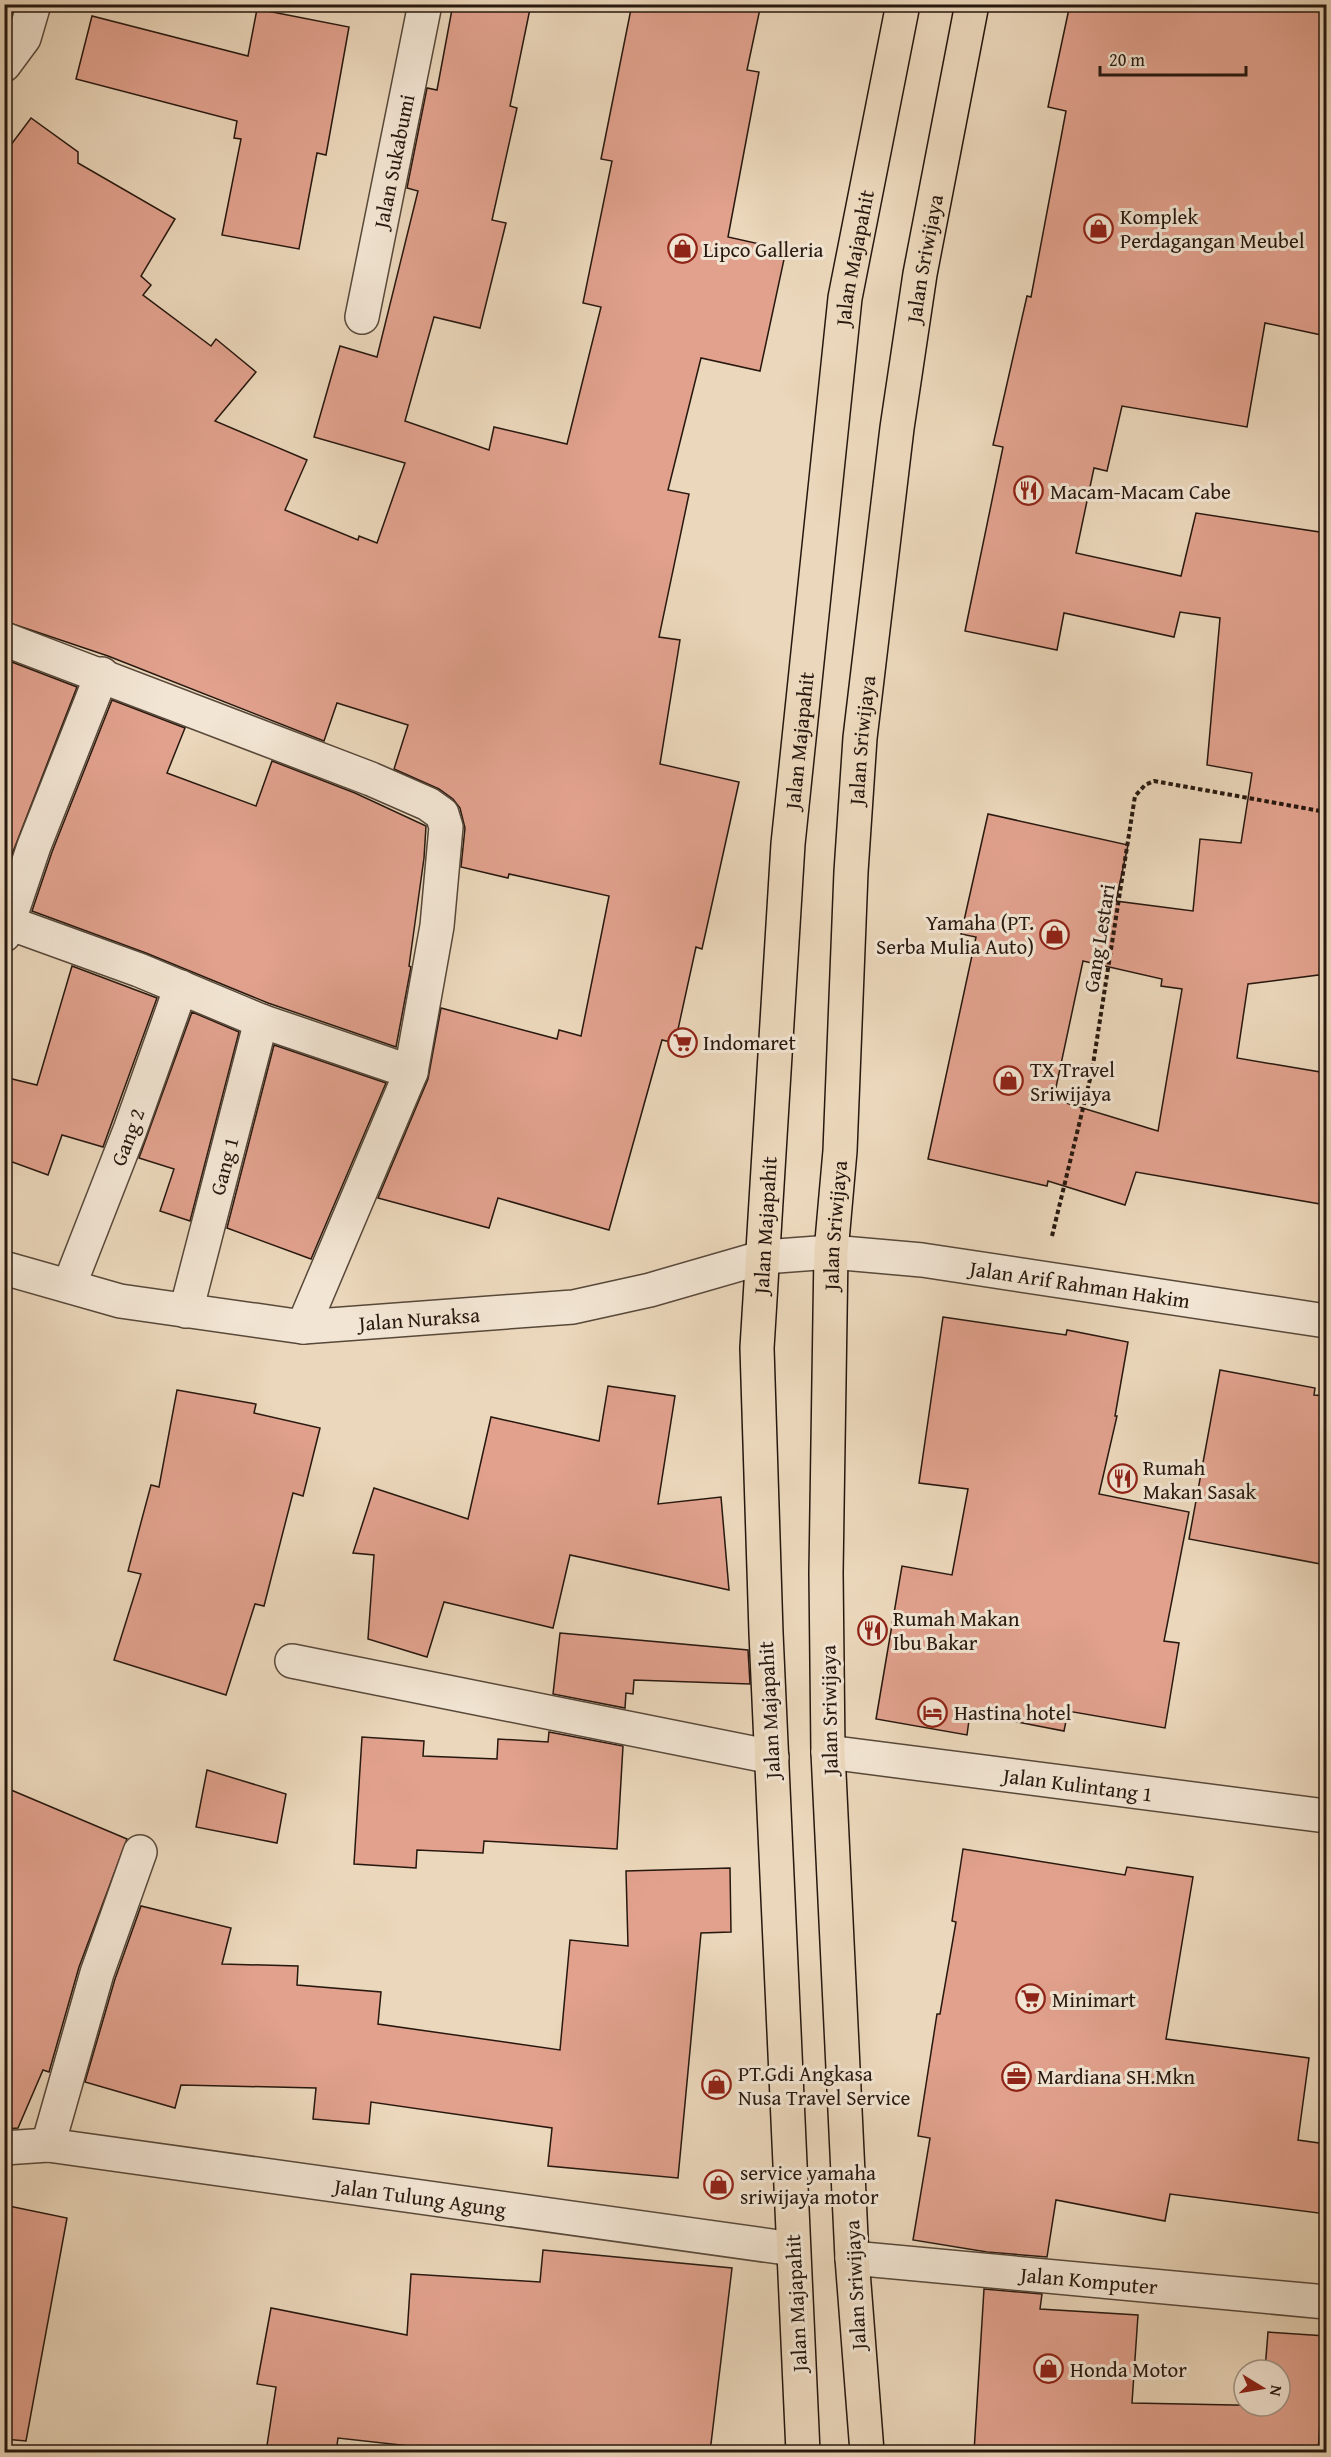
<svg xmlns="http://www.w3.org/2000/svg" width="1331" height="2457" viewBox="0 0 1331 2457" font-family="'Gentium Book Plus',serif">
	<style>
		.building { fill: #e1a18d; stroke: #27180f; stroke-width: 1.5; fill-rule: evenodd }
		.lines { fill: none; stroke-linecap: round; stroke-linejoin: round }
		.minor-casing { stroke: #58483a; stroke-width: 36 }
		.tertiary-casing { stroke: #58483a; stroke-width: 36 }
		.primary-casing { stroke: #27180f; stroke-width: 36 }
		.path { stroke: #27180f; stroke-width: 4; stroke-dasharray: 4.5 3; stroke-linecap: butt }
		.minor { stroke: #f2e5d3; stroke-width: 33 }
		.tertiary { stroke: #f2e5d3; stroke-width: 33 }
		.primary { stroke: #ebd7bb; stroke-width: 33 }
		.labels { text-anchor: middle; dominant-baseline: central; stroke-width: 6; stroke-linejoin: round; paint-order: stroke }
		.street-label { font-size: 21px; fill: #27180f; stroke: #f2e5d3 }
		.poi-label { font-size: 21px; fill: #27180f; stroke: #f2e5d3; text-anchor: start }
	</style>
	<rect width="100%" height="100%" fill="#ebd7bb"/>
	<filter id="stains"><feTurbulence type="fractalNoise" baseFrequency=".00333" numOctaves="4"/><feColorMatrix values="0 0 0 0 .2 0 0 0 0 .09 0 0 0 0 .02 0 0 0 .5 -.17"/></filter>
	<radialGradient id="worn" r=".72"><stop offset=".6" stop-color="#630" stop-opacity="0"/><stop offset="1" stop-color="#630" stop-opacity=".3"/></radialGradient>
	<g class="building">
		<path d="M 453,4 L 531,4 L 510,106 L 517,108 L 492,220 L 506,223 L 480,328 L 434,317 L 405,421 L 489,450 L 494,427 L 567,444 L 601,307 L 583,303 L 612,161 L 601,159 L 632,4 L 761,4 L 747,70 L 759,72 L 728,237 L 786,250 L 760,371 L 701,358 L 668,490 L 689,494 L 659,637 L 680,640 L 660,764 L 739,782 L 702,949 L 696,947 L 675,1043 L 662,1040 L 609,1230 L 498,1198 L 489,1228 L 378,1198 L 428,1079 L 441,1008 L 557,1039 L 559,1030 L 581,1036 L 609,896 L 509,874 L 508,878 L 461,867 L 465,828 L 460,808 L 453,799 L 439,789 L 394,769 L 408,725 L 337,703 L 324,741 L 108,656 L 4,621 L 4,154 L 31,118 L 78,152 L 78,163 L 175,219 L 141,276 L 151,285 L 143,295 L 211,346 L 216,339 L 256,372 L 215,421 L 307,460 L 285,510 L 358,540 L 359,536 L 377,543 L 405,463 L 314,437 L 340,346 L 377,357 L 418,191 L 407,188 L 427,88 L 437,90 Z"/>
		<path d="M 1070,4 L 1326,4 L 1326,336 L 1265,323 L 1247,427 L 1122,406 L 1107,471 L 1094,468 L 1076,553 L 1181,576 L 1196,513 L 1326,533 L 1326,974 L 1248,984 L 1237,1058 L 1326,1073 L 1326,1205 L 1136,1172 L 1125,1205 L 1048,1181 L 1047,1186 L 928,1159 L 976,937 L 961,934 L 988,814 L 1128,845 L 1116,901 L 1193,911 L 1200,839 L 1241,843 L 1252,773 L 1207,765 L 1220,618 L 1180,612 L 1174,637 L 1064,613 L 1057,650 L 965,631 L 1003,447 L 993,445 L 1027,296 L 1031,297 L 1066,111 L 1048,107 ZM 1083,961 L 1162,979 L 1161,986 L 1182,989 L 1158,1131 L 1066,1103 L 1068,1095 L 1055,1092 Z"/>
		<path d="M 257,9 L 349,27 L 326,155 L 317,153 L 299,249 L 222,235 L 241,139 L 234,138 L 237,121 L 76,79 L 92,16 L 248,56 Z"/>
		<path d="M 4,659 L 77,687 L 4,875 Z"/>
		<path d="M 112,700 L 185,728 L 167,773 L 256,806 L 272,761 L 355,793 L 426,826 L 424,858 L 409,966 L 411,967 L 396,1047 L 268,1003 L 146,953 L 32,911 L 52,852 Z"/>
		<path d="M 72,966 L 157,998 L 103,1147 L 62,1135 L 48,1175 L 4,1159 L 4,1077 L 37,1085 Z"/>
		<path d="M 192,1012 L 239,1032 L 190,1221 L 160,1211 L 174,1169 L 139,1158 Z"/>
		<path d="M 274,1045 L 386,1083 L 311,1259 L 227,1228 Z"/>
		<path d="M 943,1317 L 1066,1335 L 1067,1330 L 1128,1342 L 1115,1416 L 1117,1416 L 1099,1494 L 1189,1512 L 1164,1641 L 1179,1643 L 1165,1728 L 1068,1711 L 1064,1731 L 970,1713 L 967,1735 L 876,1719 L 902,1566 L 952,1575 L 968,1489 L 919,1483 Z"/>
		<path d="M 1220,1370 L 1315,1388 L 1314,1395 L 1326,1396 L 1326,1565 L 1189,1539 Z"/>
		<path d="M 608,1386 L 675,1396 L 658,1504 L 721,1497 L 729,1590 L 570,1555 L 553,1628 L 444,1602 L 427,1657 L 368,1639 L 374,1555 L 353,1553 L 374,1488 L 468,1519 L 491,1417 L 599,1441 Z"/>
		<path d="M 177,1390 L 256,1404 L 254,1413 L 320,1428 L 303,1496 L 293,1493 L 264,1606 L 255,1604 L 226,1695 L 114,1660 L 141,1574 L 128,1571 L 151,1485 L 159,1487 Z"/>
		<path d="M 560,1633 L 748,1650 L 750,1684 L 634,1680 L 633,1694 L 626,1693 L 625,1708 L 553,1694 Z"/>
		<path d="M 549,1732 L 623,1746 L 617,1849 L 484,1841 L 483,1853 L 417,1850 L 416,1868 L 354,1864 L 362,1737 L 424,1741 L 423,1756 L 497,1759 L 498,1739 L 548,1742 Z"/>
		<path d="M 207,1770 L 286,1794 L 277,1843 L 196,1827 Z"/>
		<path d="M 4,1787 L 127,1839 L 79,1967 L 49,2072 L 43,2070 L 18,2128 L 4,2129 Z"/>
		<path d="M 963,1849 L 1125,1875 L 1127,1867 L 1193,1877 L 1166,2039 L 1309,2058 L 1298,2140 L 1326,2144 L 1326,2214 L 1170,2194 L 1165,2221 L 1056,2200 L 1047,2257 L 987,2252 L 913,2240 L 930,2138 L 918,2136 L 937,2014 L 940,2014 L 956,1922 L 952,1921 Z"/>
		<path d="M 730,1868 L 731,1932 L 701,1933 L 678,2178 L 548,2166 L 552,2128 L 371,2102 L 369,2124 L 313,2119 L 316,2088 L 181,2085 L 175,2108 L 85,2082 L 115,1979 L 141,1906 L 231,1928 L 222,1964 L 298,1966 L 297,1985 L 381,1992 L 378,2024 L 560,2050 L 570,1940 L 628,1946 L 626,1871 Z"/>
		<path d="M 4,2205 L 67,2218 L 26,2441 L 4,2439 Z"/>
		<path d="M 543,2250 L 732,2268 L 710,2452 L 464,2452 L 338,2438 L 336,2452 L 266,2452 L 276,2387 L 257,2384 L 271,2308 L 407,2335 L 411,2274 L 540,2282 Z"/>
		<path d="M 984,2289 L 1042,2294 L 1040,2309 L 1138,2315 L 1132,2403 L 1280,2406 L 1280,2370 L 1265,2370 L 1268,2332 L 1326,2336 L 1318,2452 L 974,2452 Z"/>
	</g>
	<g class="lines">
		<defs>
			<g id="minor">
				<path d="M 4,65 L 24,38 L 34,4"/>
				<path id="s1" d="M 362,317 L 425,4"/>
				<path d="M 4,639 L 371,779 L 428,804 L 442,814 L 446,827 L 437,926 L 411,1072 L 303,1327"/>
				<path d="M 9,923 L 139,970 L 261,1021 L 411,1072"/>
				<path d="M 4,935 L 34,846 L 102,674"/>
				<path id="s2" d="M 69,1286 L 130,1130 L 181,987"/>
				<path id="s3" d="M 186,1311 L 261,1021"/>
				<path d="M 292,1661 L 772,1757"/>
				<path id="s4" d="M 828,1752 L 1326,1816"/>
				<path d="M 48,2145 L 97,1973 L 140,1852"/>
				<path id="s5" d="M 4,2148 L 48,2145 L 793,2249"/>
				<path id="s6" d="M 852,2258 L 1326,2302"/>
			</g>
			<g id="tertiary">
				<path id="s7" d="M 4,1268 L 120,1301 L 303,1327 L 573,1307 L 650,1290 L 764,1257 L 831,1252 L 922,1260 L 1326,1321"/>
			</g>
			<g id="primary">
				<path id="s8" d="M 803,2452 L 766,1633 L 757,1348 L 788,844 L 845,298 L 903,4"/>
				<path id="s9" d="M 867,2452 L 852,2258 L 828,1752 L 826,1573 L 831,1252 L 840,1151 L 851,872 L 860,738 L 897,428 L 920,274 L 972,4"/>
			</g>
		</defs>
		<use href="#minor" class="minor-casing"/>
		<use href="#tertiary" class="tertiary-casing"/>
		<use href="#primary" class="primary-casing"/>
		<path class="path" d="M 1052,1236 L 1092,1071 L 1135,796 L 1145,785 L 1154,781 L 1326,812"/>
		<use href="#minor" class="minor"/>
		<use href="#tertiary" class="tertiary"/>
		<use href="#primary" class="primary"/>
	</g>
	<defs>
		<symbol id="shop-ring" viewBox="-11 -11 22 22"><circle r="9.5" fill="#f2e5d3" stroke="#8f2418" stroke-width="1.5"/><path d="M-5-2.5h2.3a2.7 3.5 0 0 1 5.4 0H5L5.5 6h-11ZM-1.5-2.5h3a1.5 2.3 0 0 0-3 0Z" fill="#8f2418"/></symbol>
		<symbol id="restaurant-ring" viewBox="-11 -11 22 22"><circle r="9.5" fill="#f2e5d3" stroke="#8f2418" stroke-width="1.5"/><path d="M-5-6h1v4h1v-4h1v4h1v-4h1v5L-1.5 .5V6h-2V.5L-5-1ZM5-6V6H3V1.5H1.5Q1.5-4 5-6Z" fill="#8f2418"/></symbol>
		<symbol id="supermarket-ring" viewBox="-11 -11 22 22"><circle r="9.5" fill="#f2e5d3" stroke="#8f2418" stroke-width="1.5"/><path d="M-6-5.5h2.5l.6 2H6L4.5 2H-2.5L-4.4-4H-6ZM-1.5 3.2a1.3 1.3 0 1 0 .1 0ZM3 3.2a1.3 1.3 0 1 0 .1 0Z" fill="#8f2418"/></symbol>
		<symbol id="hotel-ring" viewBox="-11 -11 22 22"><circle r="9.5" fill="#f2e5d3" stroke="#8f2418" stroke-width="1.5"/><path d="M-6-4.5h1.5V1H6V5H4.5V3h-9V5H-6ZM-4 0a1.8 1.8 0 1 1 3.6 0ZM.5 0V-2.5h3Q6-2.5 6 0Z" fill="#8f2418"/></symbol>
		<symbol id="office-ring" viewBox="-11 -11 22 22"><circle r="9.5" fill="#f2e5d3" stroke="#8f2418" stroke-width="1.5"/><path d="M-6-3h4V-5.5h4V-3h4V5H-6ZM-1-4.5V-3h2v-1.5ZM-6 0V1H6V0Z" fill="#8f2418"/></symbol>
	</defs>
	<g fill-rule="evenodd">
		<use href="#shop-ring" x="1082" y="212" width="33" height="33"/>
		<use href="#shop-ring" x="666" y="232" width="33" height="33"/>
		<use href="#restaurant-ring" x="1012" y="474" width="33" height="33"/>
		<use href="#shop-ring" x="1038" y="918" width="33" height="33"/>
		<use href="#supermarket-ring" x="666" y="1026" width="33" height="33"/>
		<use href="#shop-ring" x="992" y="1064" width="33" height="33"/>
		<use href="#restaurant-ring" x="1106" y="1462" width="33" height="33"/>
		<use href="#restaurant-ring" x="856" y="1614" width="33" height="33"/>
		<use href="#hotel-ring" x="916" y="1696" width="33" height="33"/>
		<use href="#supermarket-ring" x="1014" y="1982" width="33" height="33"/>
		<use href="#office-ring" x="1000" y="2060" width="33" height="33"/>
		<use href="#shop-ring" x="700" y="2068" width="33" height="33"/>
		<use href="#shop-ring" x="702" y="2168" width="33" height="33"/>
		<use href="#shop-ring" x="1032" y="2352" width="33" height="33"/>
	</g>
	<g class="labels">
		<g class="street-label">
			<text stroke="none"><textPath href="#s1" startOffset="159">Jalan Sukabumi</textPath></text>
			<text stroke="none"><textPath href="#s8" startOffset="2200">Jalan Majapahit</textPath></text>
			<text stroke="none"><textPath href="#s9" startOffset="2200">Jalan Sriwijaya</textPath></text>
			<text stroke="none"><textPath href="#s9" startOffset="1714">Jalan Sriwijaya</textPath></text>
			<text stroke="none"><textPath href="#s8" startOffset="1714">Jalan Majapahit</textPath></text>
			<text transform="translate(1099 938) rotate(-81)">Gang Lestari</text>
			<text stroke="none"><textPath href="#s2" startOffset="160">Gang 2</textPath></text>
			<text stroke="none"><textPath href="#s3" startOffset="150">Gang 1</textPath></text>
			<text stroke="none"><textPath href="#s8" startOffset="1228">Jalan Majapahit</textPath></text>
			<text stroke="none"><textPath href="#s9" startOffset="1228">Jalan Sriwijaya</textPath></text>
			<text stroke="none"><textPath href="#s7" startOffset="1092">Jalan Arif Rahman Hakim</textPath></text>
			<text stroke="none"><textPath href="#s7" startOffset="422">Jalan Nuraksa</textPath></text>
			<text transform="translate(769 1710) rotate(-93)">Jalan Majapahit</text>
			<text transform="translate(829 1710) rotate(-91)">Jalan Sriwijaya</text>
			<text stroke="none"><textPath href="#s4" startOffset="252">Jalan Kulintang 1</textPath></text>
			<text stroke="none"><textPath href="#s5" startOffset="420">Jalan Tulung Agung</textPath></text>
			<text stroke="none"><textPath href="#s6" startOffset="238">Jalan Komputer</textPath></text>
			<text transform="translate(855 2285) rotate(-93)">Jalan Sriwijaya</text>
			<text transform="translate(796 2303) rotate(-93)">Jalan Majapahit</text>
		</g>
		<g class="poi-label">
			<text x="1120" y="216">Komplek<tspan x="1120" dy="24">Perdagangan Meubel</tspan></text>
			<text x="703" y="249">Lipco Galleria</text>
			<text x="1050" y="491">Macam-Macam Cabe</text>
			<text x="1034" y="922" text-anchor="end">Yamaha (PT.<tspan x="1034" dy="24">Serba Mulia Auto)</tspan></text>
			<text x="703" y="1042">Indomaret</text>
			<text x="1030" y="1069">TX Travel<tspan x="1030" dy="24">Sriwijaya</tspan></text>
			<text x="1143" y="1467">Rumah<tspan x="1143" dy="24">Makan Sasak</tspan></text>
			<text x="893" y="1618">Rumah Makan<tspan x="893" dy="24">Ibu Bakar</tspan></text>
			<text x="954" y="1712">Hastina hotel</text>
			<text x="1052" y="1999">Minimart</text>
			<text x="738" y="2073">PT.Gdi Angkasa<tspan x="738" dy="24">Nusa Travel Service</tspan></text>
			<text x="1037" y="2076">Mardiana SH.Mkn</text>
			<text x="740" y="2172">service yamaha<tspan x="740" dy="24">sriwijaya motor</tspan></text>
			<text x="1070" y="2369">Honda Motor</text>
		</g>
	</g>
	<rect width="1331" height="2457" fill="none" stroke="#ebd7bb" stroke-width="24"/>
	<rect x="6" y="6" width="1319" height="2445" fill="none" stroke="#27180f" stroke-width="3"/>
	<rect x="12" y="12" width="1307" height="2433" fill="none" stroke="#27180f" stroke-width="1.5"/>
	<g transform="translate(1262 2388) rotate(101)"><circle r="28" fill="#f2e5d3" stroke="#a19385" stroke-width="1.5"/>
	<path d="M0-4.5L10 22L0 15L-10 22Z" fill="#8f2418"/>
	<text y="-9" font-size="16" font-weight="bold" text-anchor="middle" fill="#27180f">N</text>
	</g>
	<path d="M1100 66v9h146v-9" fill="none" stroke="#27180f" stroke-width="3"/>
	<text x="1109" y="66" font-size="18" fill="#27180f" stroke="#f2e5d3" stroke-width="4.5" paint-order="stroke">20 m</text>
	<rect width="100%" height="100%" filter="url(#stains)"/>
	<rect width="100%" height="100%" fill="url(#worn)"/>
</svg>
